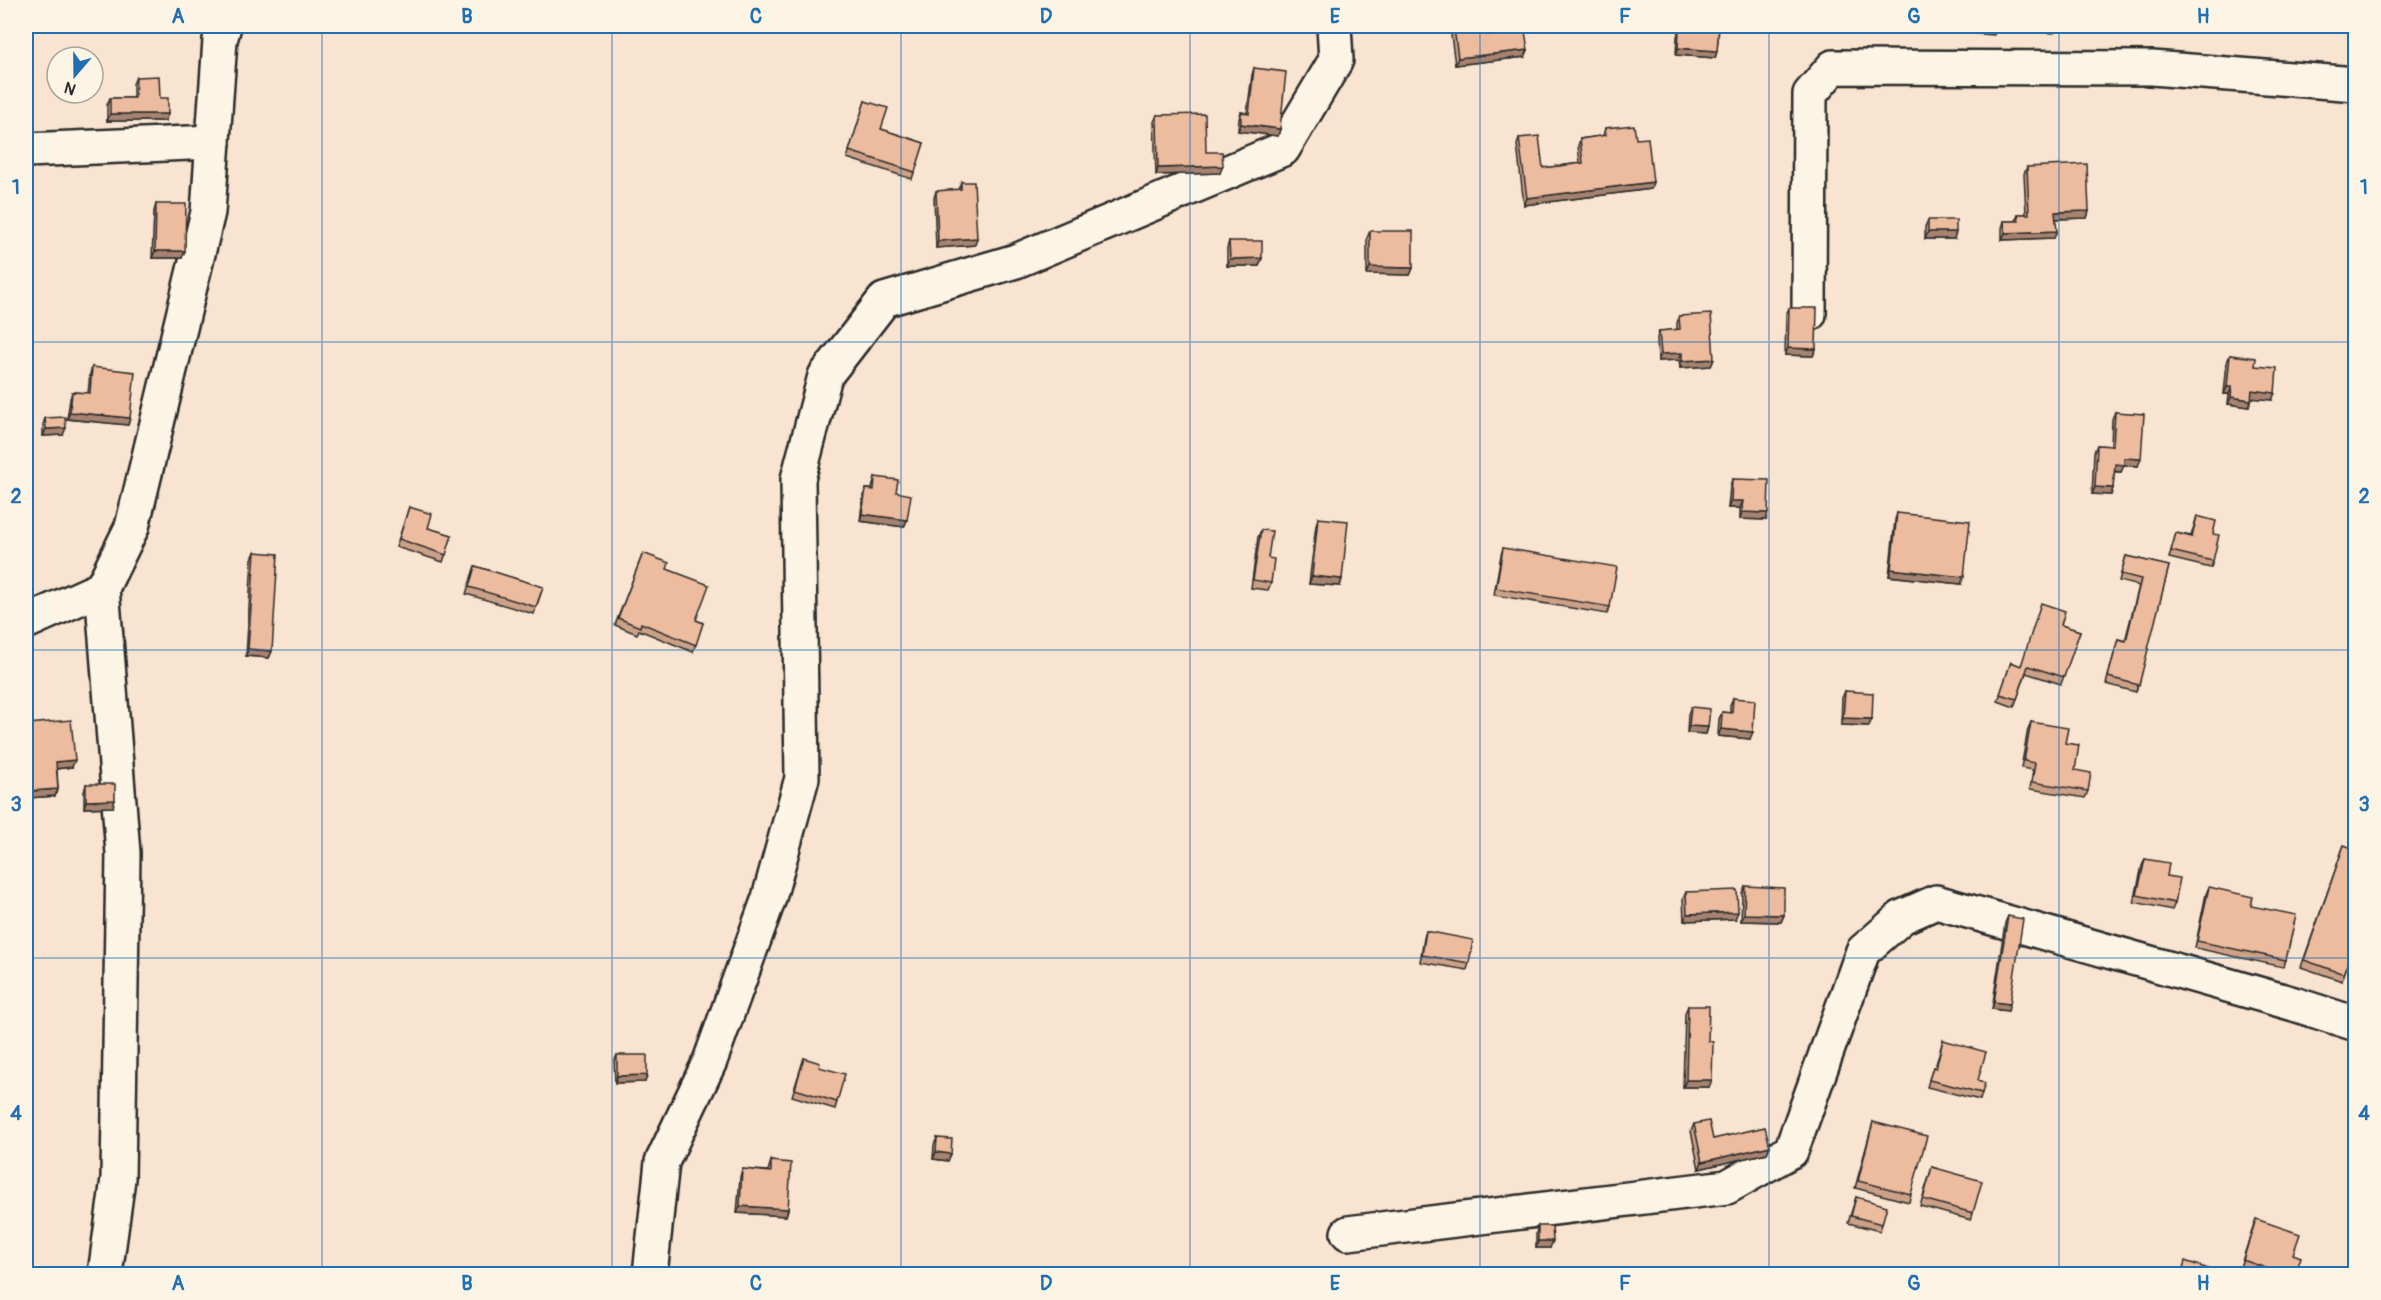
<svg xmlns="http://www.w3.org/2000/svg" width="2381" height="1300" viewBox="0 0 2381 1300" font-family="Pangolin,sans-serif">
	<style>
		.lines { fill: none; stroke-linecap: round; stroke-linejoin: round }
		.minor-casing { stroke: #2b2b2b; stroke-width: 38 }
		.minor { stroke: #fcf5e5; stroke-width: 33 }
		.wall { fill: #cca188; stroke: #2b2b2b; stroke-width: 1.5 }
		.shaded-wall { fill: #a6836f; stroke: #2b2b2b; stroke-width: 1.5 }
		.building { fill: #edbb9e; stroke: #2b2b2b; stroke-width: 1.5 }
		.grid { fill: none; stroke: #1f6fb2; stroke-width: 1.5; stroke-opacity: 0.55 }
		.neatline { fill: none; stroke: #1f6fb2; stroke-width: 2 }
		.grid-label { font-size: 20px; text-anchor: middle; font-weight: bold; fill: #1f6fb2 }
	</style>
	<rect width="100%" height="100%" fill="#f8e4d0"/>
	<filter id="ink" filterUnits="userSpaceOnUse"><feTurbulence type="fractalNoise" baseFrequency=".0167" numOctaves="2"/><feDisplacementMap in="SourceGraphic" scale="12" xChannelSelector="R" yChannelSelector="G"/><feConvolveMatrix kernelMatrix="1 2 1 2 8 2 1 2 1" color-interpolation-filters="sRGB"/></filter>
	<g filter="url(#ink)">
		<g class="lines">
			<defs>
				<g id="minor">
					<path d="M 26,150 L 213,142"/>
					<path d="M 1809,314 L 1810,94 L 1833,67 L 2152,68 L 2356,84"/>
					<path d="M 102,588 L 123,853 L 118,1179 L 105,1274"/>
					<path d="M 26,622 L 102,588 L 132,527 L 208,212 L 220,40 L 224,26"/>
					<path d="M 1348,1233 L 1727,1187 L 1791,1151 L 1863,951 L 1902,917 L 1936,902 L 2294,1004 L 2356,1024"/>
					<path d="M 650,1274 L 662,1162 L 710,1061 L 769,898 L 802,778 L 798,479 L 825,376 L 884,300 L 1016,261 L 1283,149 L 1336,60 L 1334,26"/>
				</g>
			</defs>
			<use href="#minor" class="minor-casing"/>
			<use href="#minor" class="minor"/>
		</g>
		<g class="wall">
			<path d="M 1687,26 L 1719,26 L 1717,51 L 1715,58 L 1676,55 L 1677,37 L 1679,30 L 1686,30 Z"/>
			<path d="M 1454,28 L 1486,35 L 1528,50 L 1525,57 L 1455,65 L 1451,35 Z"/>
			<path d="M 1254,68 L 1280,129 L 1278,136 L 1238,131 L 1239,119 L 1241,112 L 1247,113 L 1252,75 Z"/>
			<path d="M 136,77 L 160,98 L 168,114 L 165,121 L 107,121 L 107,105 L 110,98 L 133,98 L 133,84 Z"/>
			<path d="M 865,101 L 881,129 L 924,143 L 912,179 L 847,158 Z"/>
			<path d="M 1157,115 L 1206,152 L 1220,173 L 1156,175 L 1154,122 Z"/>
			<path d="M 1605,128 L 1636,139 L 1651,189 L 1524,205 L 1517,145 L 1519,138 L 1543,168 L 1580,163 L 1578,146 L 1580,139 L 1603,136 Z"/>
			<path d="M 2027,167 L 2089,211 L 2087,218 L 2056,219 L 2054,238 L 2002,240 L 2002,228 L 2004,221 L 2016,221 L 2018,214 L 2026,214 L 2024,174 Z"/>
			<path d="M 961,182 L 975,245 L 936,248 L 934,198 L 936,191 L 958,190 Z"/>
			<path d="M 156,204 L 182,258 L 152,258 L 154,211 Z"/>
			<path d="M 1928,220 L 1954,239 L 1925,239 L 1925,227 Z"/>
			<path d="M 1370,231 L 1413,268 L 1410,275 L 1367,274 L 1367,238 Z"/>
			<path d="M 1229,241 L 1262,258 L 1259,266 L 1227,266 L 1227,248 Z"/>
			<path d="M 1789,308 L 1816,349 L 1813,356 L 1785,355 L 1786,315 Z"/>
			<path d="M 1679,316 L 1714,359 L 1711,366 L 1680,368 L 1679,360 L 1658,361 L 1657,338 L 1659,331 L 1677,330 L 1677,323 Z"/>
			<path d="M 2230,355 L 2255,366 L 2272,400 L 2251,398 L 2249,407 L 2228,404 L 2229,394 L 2224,394 L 2227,362 Z"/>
			<path d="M 92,367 L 130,418 L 128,425 L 67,419 L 70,399 L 72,392 L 88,393 L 90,374 Z"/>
			<path d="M 2115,412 L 2138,466 L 2124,465 L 2121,472 L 2114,472 L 2113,488 L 2111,495 L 2092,494 L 2094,452 L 2097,445 L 2111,446 L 2112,419 Z"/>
			<path d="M 45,418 L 63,435 L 43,436 L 43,425 Z"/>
			<path d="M 875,477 L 907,520 L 904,527 L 860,521 L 863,496 L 866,489 L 872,489 L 873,484 Z"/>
			<path d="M 1732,479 L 1766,520 L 1740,519 L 1740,508 L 1728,508 L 1730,486 Z"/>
			<path d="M 409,507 L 428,528 L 452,535 L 443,562 L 396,547 Z"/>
			<path d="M 1897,513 L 1961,584 L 1889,576 L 1895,520 Z"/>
			<path d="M 2197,516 L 2213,534 L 2213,561 L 2211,568 L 2169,558 L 2176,533 L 2191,536 Z"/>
			<path d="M 1318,518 L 1342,579 L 1340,586 L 1309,584 L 1316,525 Z"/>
			<path d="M 1261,530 L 1268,558 L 1271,583 L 1268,590 L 1251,588 L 1258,537 Z"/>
			<path d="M 1503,548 L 1610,607 L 1607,614 L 1494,595 L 1501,555 Z"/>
			<path d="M 255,552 L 272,651 L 269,658 L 246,656 L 252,559 Z"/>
			<path d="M 643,553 L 667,569 L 696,620 L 703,623 L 693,652 L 639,630 L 637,634 L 615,625 Z"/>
			<path d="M 2126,556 L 2169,566 L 2136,692 L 2106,684 L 2118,639 L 2125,641 L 2139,586 L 2119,581 Z"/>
			<path d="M 475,566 L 543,587 L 534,614 L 466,594 Z"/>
			<path d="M 2061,625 L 2080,631 L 2061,684 L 2026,673 L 2014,707 L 1998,701 L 2011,662 L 2020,666 Z"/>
			<path d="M 1845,691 L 1869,726 L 1841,725 L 1842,698 Z"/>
			<path d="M 1733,698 L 1750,739 L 1718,736 L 1719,719 L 1722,712 L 1730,713 L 1730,705 Z"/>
			<path d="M 1691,707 L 1708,727 L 1706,734 L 1687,733 L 1688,714 Z"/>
			<path d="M 2031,722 L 2065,743 L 2075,770 L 2088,791 L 2085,798 L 2030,789 L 2033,770 L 2021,768 L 2028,729 Z"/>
			<path d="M 28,724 L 72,767 L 57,769 L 58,789 L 55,796 L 28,798 L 26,731 Z"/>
			<path d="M 86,784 L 113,807 L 84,808 L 84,792 Z"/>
			<path d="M 2344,845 L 2355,942 L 2342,981 L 2301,967 Z"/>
			<path d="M 2145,859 L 2167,876 L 2175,903 L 2172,910 L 2134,902 L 2142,866 Z"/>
			<path d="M 1745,886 L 1784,915 L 1781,922 L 1741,921 L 1742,893 Z"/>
			<path d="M 2209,887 L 2251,906 L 2286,960 L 2283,967 L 2195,948 L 2206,894 Z"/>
			<path d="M 1686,892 L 1735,919 L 1684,921 L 1683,899 Z"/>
			<path d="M 2008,916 L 2008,1011 L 1992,1009 L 2005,923 Z"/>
			<path d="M 1426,931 L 1469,963 L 1467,970 L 1420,962 L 1424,938 Z"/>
			<path d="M 1688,1006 L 1708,1041 L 1709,1087 L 1683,1087 L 1685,1013 Z"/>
			<path d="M 1943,1040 L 1982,1093 L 1980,1100 L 1927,1087 L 1933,1067 L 1935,1068 Z"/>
			<path d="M 617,1055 L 647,1075 L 645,1082 L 615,1083 L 614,1062 Z"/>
			<path d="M 804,1058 L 819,1067 L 837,1102 L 835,1109 L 792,1096 Z"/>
			<path d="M 1873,1122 L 1911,1194 L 1909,1202 L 1855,1188 Z"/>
			<path d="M 1694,1124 L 1713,1139 L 1770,1146 L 1767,1153 L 1699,1169 L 1691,1131 Z"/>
			<path d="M 937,1138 L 951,1154 L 948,1161 L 933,1159 L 934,1145 Z"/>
			<path d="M 771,1161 L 788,1209 L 786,1216 L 737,1213 L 740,1177 L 742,1169 L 768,1171 Z"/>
			<path d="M 1932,1167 L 1973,1213 L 1971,1220 L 1920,1206 Z"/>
			<path d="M 1856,1197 L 1882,1224 L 1880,1231 L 1848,1223 Z"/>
			<path d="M 2256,1219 L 2293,1254 L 2295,1275 L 2263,1275 L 2240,1267 Z"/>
			<path d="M 1538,1226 L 1550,1248 L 1536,1248 L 1536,1233 Z"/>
		</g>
		<g class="shaded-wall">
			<path d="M 1881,26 L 1938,26 L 1935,33 L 1879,29 Z"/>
			<path d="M 1972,26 L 2056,26 L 2054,33 L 1996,30 L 1994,35 L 1969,33 Z"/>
			<path d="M 2156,26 L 2204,26 L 2202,30 Z"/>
			<path d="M 1678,48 L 1717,51 L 1715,58 L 1676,55 Z"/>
			<path d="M 1528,50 L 1525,57 L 1455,65 L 1458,58 Z"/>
			<path d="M 110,114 L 168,114 L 165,121 L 107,121 Z"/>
			<path d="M 1241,124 L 1280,129 L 1278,136 L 1238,131 Z"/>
			<path d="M 1223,166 L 1220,173 L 1156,175 L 1158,168 Z"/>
			<path d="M 1653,182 L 1651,189 L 1524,205 L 1527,198 Z"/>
			<path d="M 2089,211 L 2087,218 L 2053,219 L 2055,212 Z"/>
			<path d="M 2057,231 L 2054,238 L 2002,240 L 2005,233 Z"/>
			<path d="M 1928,232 L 1956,232 L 1954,239 L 1925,239 Z"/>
			<path d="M 977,238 L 975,245 L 936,248 L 938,241 Z"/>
			<path d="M 155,251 L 185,251 L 182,258 L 152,258 Z"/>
			<path d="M 1262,258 L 1259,266 L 1227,266 L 1230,259 Z"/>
			<path d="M 1370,267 L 1413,268 L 1410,275 L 1367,274 Z"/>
			<path d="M 1788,348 L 1816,349 L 1813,356 L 1785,355 Z"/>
			<path d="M 1682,353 L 1679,360 L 1658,361 L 1661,354 Z"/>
			<path d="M 1714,359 L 1711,366 L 1680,368 L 1682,361 Z"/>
			<path d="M 2227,387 L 2232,387 L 2229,394 L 2224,394 Z"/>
			<path d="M 2252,390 L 2275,393 L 2272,400 L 2249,398 Z"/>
			<path d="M 2231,397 L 2251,400 L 2249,407 L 2228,404 Z"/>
			<path d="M 70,412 L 130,418 L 128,425 L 67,419 Z"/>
			<path d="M 66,428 L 63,435 L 43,436 L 46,429 Z"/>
			<path d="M 2124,458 L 2141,459 L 2138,466 L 2124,465 L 2121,472 L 2112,471 L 2115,464 Z"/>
			<path d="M 2095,487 L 2113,488 L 2111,495 L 2092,494 Z"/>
			<path d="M 1731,501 L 1743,501 L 1740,508 L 1728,508 Z"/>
			<path d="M 1742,512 L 1768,513 L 1766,520 L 1740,519 Z"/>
			<path d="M 862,514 L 907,520 L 904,527 L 860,521 Z"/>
			<path d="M 1891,569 L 1964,577 L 1961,584 L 1889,576 Z"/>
			<path d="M 1312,576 L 1342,579 L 1340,586 L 1309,584 Z"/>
			<path d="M 248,649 L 272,651 L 269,658 L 246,656 Z"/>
			<path d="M 1843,718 L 1872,719 L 1869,726 L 1841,725 Z"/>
			<path d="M 1689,726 L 1708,727 L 1706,734 L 1687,733 Z"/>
			<path d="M 1721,729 L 1753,732 L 1750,739 L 1718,736 Z"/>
			<path d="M 75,760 L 72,767 L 54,769 L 56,762 Z"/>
			<path d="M 58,789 L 55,796 L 28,798 L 31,791 Z"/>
			<path d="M 115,800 L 113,807 L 84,808 L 86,801 Z"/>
			<path d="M 1738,912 L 1735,919 L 1684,921 L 1687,914 Z"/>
			<path d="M 1744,914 L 1784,915 L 1781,922 L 1741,921 Z"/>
			<path d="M 1994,1002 L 2010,1004 L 2008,1011 L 1992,1009 Z"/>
			<path d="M 647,1075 L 645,1082 L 615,1083 L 617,1076 Z"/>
			<path d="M 1686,1080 L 1712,1080 L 1709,1087 L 1683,1087 Z"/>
			<path d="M 1770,1146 L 1767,1153 L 1699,1169 L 1702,1162 Z"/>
			<path d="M 936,1152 L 951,1154 L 948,1161 L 933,1159 Z"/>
			<path d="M 740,1206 L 788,1209 L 786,1216 L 737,1213 Z"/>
			<path d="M 1538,1241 L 1553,1241 L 1550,1248 L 1536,1248 Z"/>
		</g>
		<g class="building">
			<path d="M 1476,26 L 1485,26 L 1486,35 L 1525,31 L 1528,50 L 1458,58 L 1454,28 Z"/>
			<path d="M 1689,26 L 1719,26 L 1717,51 L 1678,48 L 1679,30 L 1688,30 Z"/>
			<path d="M 1972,26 L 1996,26 L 1996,28 Z"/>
			<path d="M 1254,68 L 1286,72 L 1280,129 L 1241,124 L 1241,112 L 1249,114 Z"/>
			<path d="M 159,76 L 160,98 L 168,98 L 168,114 L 110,114 L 110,98 L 135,98 L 136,77 Z"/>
			<path d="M 865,101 L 888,108 L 881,129 L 924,143 L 915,172 L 849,151 Z"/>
			<path d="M 1205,114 L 1206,152 L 1222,152 L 1223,166 L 1158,168 L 1157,115 Z"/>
			<path d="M 1634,125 L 1636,139 L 1648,138 L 1653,182 L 1527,198 L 1519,138 L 1539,136 L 1543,168 L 1583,163 L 1580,139 L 1606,135 L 1605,128 Z"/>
			<path d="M 2087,164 L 2089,211 L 2055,212 L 2057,231 L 2005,233 L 2004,221 L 2019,221 L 2018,214 L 2029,214 L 2027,167 Z"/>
			<path d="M 961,182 L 974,182 L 977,238 L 938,241 L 936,191 L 961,189 Z"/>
			<path d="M 156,204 L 186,204 L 185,251 L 155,251 Z"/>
			<rect x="1928" y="220" width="28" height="12"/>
			<path d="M 1370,231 L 1413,231 L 1413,268 L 1370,267 Z"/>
			<path d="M 1229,241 L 1262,241 L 1262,258 L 1230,259 Z"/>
			<path d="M 1789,308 L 1817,308 L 1816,349 L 1788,348 Z"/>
			<path d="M 1711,314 L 1714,359 L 1682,361 L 1682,353 L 1661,354 L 1659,331 L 1680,329 L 1679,316 Z"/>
			<path d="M 2230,355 L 2256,358 L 2255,366 L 2277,368 L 2275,393 L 2252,390 L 2251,400 L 2231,397 L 2232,387 L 2227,387 Z"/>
			<path d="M 92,367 L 135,372 L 130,418 L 70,412 L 72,392 L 90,393 Z"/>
			<path d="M 2115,412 L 2144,414 L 2141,459 L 2124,458 L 2124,465 L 2115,464 L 2113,488 L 2095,487 L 2097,445 L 2113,446 Z"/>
			<path d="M 65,417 L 66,428 L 46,429 L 45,418 Z"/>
			<path d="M 875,477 L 898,480 L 896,492 L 911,495 L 907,520 L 862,514 L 866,489 L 874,490 Z"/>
			<path d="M 1732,479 L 1769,480 L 1768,513 L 1742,512 L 1743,501 L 1731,501 Z"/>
			<path d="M 409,507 L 432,514 L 428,528 L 452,535 L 446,555 L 399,539 Z"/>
			<path d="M 1897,513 L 1970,521 L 1964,577 L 1891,569 Z"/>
			<path d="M 2197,516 L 2216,521 L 2213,534 L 2219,535 L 2213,561 L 2171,551 L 2176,533 L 2192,537 Z"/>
			<path d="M 1318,518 L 1348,521 L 1342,579 L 1312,576 Z"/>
			<path d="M 1261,530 L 1272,531 L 1268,558 L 1274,559 L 1271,583 L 1253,580 Z"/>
			<path d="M 1503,548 L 1617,567 L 1610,607 L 1496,588 Z"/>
			<path d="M 255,552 L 278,554 L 272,651 L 248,649 Z"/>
			<path d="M 643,553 L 669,563 L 667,569 L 709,585 L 696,620 L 703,623 L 696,645 L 641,623 L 640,627 L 618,618 Z"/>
			<path d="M 2126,556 L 2169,566 L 2139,685 L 2108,677 L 2118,639 L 2126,641 L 2141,579 L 2121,574 Z"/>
			<path d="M 475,566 L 543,587 L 536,607 L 469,587 Z"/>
			<path d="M 2041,603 L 2065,611 L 2061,625 L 2080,631 L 2064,677 L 2028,666 L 2017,699 L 2000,694 L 2011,662 L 2021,666 Z"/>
			<path d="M 1845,691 L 1873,693 L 1872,719 L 1843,718 Z"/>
			<path d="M 1733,698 L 1755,700 L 1753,732 L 1721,729 L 1722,712 L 1732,713 Z"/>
			<path d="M 1691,707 L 1710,709 L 1708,727 L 1689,726 Z"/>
			<path d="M 71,720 L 75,760 L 56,762 L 58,789 L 31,791 L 28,724 Z"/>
			<path d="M 2031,722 L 2068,728 L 2065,743 L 2079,745 L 2075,770 L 2091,773 L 2088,791 L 2032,782 L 2035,763 L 2024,761 Z"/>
			<path d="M 86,784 L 115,784 L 115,800 L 86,801 Z"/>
			<path d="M 2344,845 L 2355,849 L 2355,942 L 2344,974 L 2304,960 Z"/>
			<path d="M 2145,859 L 2169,863 L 2167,876 L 2180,878 L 2175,903 L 2137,895 Z"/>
			<path d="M 1745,886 L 1784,888 L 1784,915 L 1744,914 Z"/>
			<path d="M 2209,887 L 2253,897 L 2251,906 L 2296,915 L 2286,960 L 2197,941 Z"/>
			<path d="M 1737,890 L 1738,912 L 1687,914 L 1686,892 Z"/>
			<path d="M 2008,916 L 2023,919 L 2010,1004 L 1994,1002 Z"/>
			<path d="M 1426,931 L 1473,940 L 1469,963 L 1422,955 Z"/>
			<path d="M 1688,1006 L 1709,1006 L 1708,1041 L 1713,1042 L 1712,1080 L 1686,1080 Z"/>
			<path d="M 1943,1040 L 1986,1052 L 1978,1080 L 1985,1083 L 1982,1093 L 1929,1080 L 1933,1067 L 1936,1068 Z"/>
			<path d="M 617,1055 L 647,1055 L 647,1075 L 617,1076 Z"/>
			<path d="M 804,1058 L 820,1063 L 819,1067 L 845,1074 L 837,1102 L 795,1089 Z"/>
			<path d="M 1709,1121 L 1713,1139 L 1765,1127 L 1770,1146 L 1702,1162 L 1694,1124 Z"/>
			<path d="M 1873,1122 L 1927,1136 L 1911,1194 L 1858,1181 Z"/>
			<path d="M 937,1138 L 952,1139 L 951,1154 L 936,1152 Z"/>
			<path d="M 771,1161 L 791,1163 L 788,1209 L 740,1206 L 742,1169 L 771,1172 Z"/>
			<path d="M 1932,1167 L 1982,1181 L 1973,1213 L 1923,1199 Z"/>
			<path d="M 1856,1197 L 1887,1206 L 1882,1224 L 1851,1216 Z"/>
			<path d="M 2256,1219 L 2300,1234 L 2293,1254 L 2301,1257 L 2295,1275 L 2286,1275 L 2243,1260 Z"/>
			<path d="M 1538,1226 L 1552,1226 L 1553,1241 L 1538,1241 Z"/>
			<path d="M 2185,1261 L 2226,1275 L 2181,1275 Z"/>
			<path d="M 2352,1265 L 2355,1267 L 2355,1275 L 2348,1275 Z"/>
		</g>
	</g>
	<path class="grid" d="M 322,26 L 322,1274M 612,26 L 612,1274M 901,26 L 901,1274M 1190,26 L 1190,1274M 1480,26 L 1480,1274M 1769,26 L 1769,1274M 2059,26 L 2059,1274M 26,342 L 2356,342M 26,650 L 2356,650M 26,958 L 2356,958"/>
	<rect width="2381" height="1300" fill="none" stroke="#fcf5e5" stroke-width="66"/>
	<g transform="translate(75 75) rotate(200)"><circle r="28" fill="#fcf5e5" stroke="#a8a49b" stroke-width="1.5"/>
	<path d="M0-4.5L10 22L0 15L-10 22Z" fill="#1f6fb2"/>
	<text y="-9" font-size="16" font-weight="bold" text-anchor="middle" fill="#2b2b2b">N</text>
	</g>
	<rect x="33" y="33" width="2315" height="1234" class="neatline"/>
	<g class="grid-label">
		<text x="178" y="23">A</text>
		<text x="467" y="23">B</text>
		<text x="756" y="23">C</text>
		<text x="1046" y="23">D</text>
		<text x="1335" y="23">E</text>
		<text x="1625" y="23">F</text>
		<text x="1914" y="23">G</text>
		<text x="2203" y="23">H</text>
		<text x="16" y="194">1</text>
		<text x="2364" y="194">1</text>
		<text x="16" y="503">2</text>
		<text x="2364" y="503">2</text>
		<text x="16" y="811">3</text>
		<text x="2364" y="811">3</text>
		<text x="16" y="1120">4</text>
		<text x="2364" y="1120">4</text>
		<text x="178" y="1290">A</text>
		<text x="467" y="1290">B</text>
		<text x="756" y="1290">C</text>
		<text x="1046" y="1290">D</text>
		<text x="1335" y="1290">E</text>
		<text x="1625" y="1290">F</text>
		<text x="1914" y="1290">G</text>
		<text x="2203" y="1290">H</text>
	</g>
</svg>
